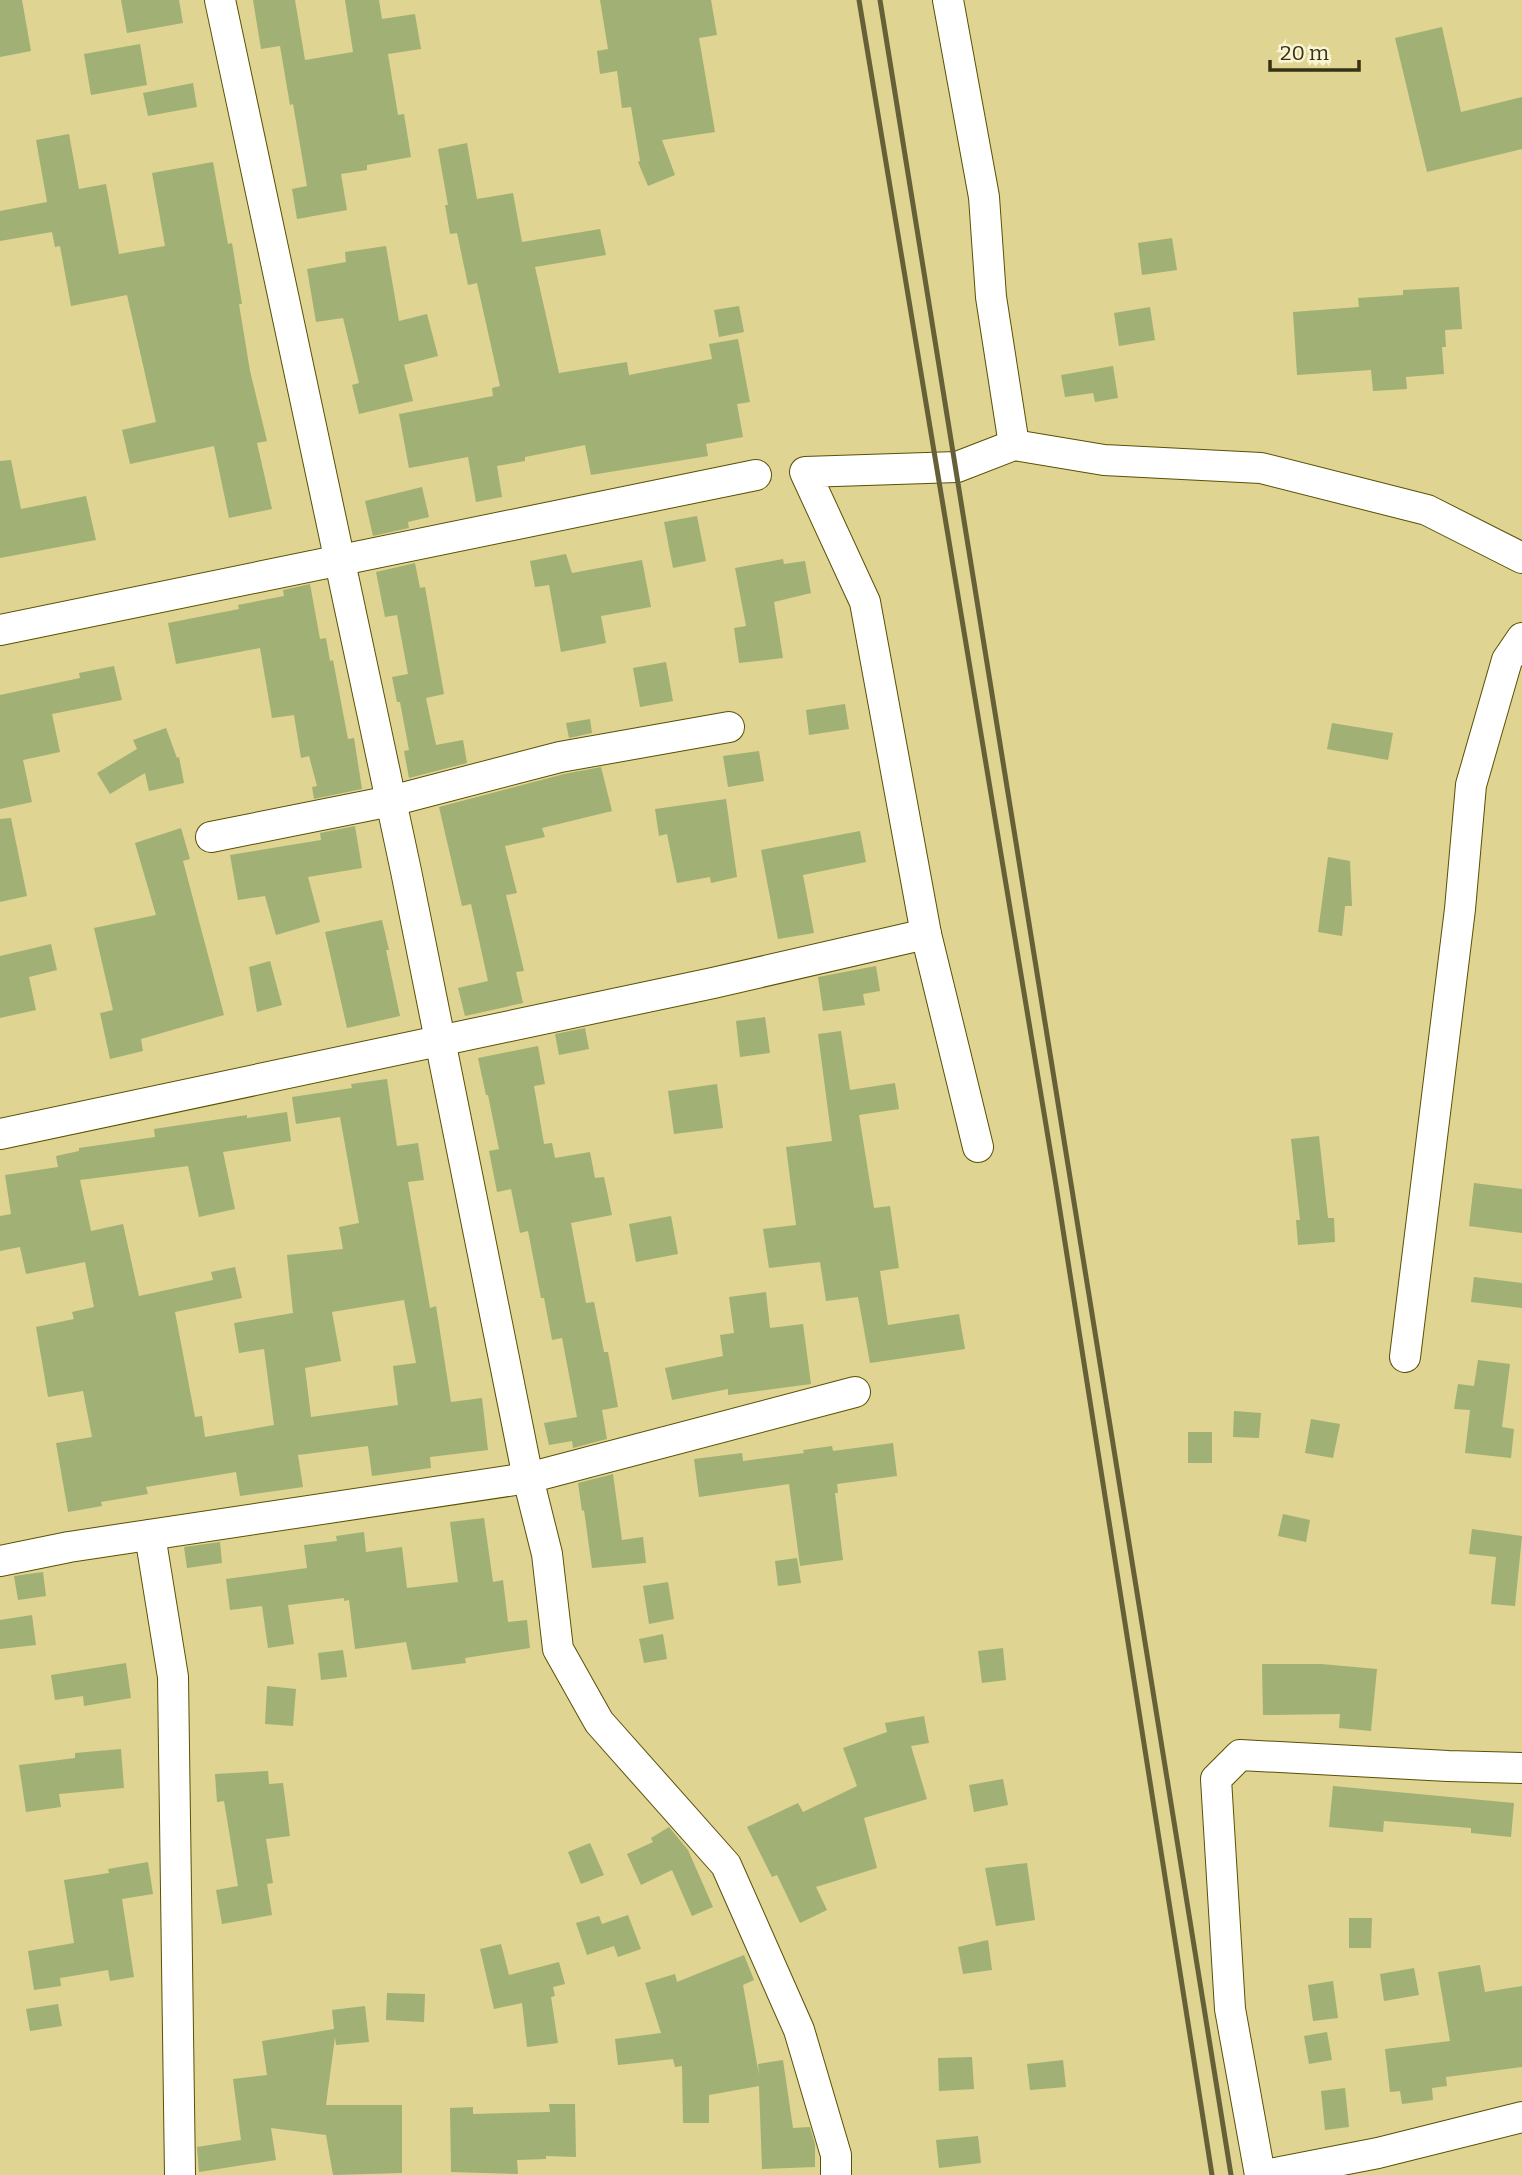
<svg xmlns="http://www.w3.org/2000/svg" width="1522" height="2175" viewBox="0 0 1522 2175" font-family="Bitter,serif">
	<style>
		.building { fill: #a1b074; fill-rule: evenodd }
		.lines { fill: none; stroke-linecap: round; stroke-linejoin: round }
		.street-casing { stroke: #5a5005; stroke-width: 32 }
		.street { stroke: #fff; stroke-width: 30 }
		.rail { stroke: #666039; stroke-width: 5 }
	</style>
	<rect width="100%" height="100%" fill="#dfd491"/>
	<g class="building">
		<path d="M 0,0 L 22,0 L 31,51 L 0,57 Z"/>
		<path d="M 121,0 L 179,0 L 183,23 L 127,33 Z"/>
		<path d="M 253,0 L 295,0 L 305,60 L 353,52 L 345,0 L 379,0 L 382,19 L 415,14 L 421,49 L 388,54 L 398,115 L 404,114 L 411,157 L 367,165 L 367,170 L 341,174 L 347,210 L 297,219 L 292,189 L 307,186 L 293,104 L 290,105 L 280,46 L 261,49 Z"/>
		<path d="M 600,0 L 711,0 L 717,35 L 699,38 L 715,132 L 662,140 L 675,175 L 648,186 L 638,162 L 640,161 L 631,107 L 622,108 L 617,71 L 600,74 L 597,51 L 608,49 Z"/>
		<path d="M 1442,27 L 1461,112 L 1522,97 L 1522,149 L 1427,172 L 1395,38 Z"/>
		<path d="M 140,44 L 147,85 L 91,95 L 84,54 Z"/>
		<path d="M 193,83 L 197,107 L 148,116 L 143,93 Z"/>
		<path d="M 69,134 L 79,189 L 106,184 L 119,254 L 165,246 L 152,173 L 213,162 L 228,244 L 232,243 L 242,304 L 239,304 L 250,371 L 267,441 L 257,443 L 272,509 L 229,518 L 214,446 L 130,464 L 122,430 L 156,422 L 127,295 L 71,306 L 60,246 L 55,247 L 52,232 L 0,241 L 0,211 L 47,202 L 36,140 Z"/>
		<path d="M 467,143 L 477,199 L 513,193 L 522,242 L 600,229 L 606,255 L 535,267 L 559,373 L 627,362 L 629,375 L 712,359 L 709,344 L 738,339 L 750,402 L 737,404 L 743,437 L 706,444 L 708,456 L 591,475 L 585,445 L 525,457 L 525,461 L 497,466 L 502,497 L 476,502 L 468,457 L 409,468 L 399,414 L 493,396 L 492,388 L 500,386 L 477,283 L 468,285 L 457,233 L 450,234 L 445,205 L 448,205 L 438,149 Z"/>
		<path d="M 1172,238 L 1177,270 L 1142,275 L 1138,243 Z"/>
		<path d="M 386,246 L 399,321 L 427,314 L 438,356 L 404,365 L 413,401 L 359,414 L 352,385 L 359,383 L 343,318 L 316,322 L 307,269 L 346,262 L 345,252 Z"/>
		<path d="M 1459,287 L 1462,329 L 1445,330 L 1446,347 L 1442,347 L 1444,374 L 1406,377 L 1407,389 L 1373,391 L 1371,370 L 1297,375 L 1293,312 L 1359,307 L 1358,298 L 1403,295 L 1403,290 Z"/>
		<path d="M 739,306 L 744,332 L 719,337 L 714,310 Z"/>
		<path d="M 1150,307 L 1155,340 L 1119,346 L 1114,313 Z"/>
		<path d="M 1113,366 L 1118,398 L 1095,402 L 1093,393 L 1065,397 L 1061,375 Z"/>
		<path d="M 11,460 L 21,509 L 86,496 L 96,540 L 0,558 L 0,461 Z"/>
		<path d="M 422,487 L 429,517 L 408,522 L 409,528 L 373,536 L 365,501 Z"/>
		<path d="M 697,516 L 706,561 L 673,568 L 664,522 Z"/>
		<path d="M 566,554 L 572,573 L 642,560 L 651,607 L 601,616 L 606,643 L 561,652 L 549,585 L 535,587 L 530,561 Z"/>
		<path d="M 783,559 L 784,564 L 805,561 L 811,593 L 774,602 L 783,658 L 739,663 L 734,628 L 746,626 L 735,568 Z"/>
		<path d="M 415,563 L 420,588 L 425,587 L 444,694 L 426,698 L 436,745 L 463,740 L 467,763 L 409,778 L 404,751 L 409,750 L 400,702 L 397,702 L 392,677 L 408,674 L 397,615 L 385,617 L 376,572 Z"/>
		<path d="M 310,584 L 320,639 L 326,638 L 330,661 L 333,660 L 348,739 L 354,738 L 362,789 L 314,799 L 312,787 L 317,786 L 309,756 L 301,758 L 294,715 L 272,718 L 260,648 L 176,664 L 168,623 L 239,609 L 238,605 L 284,596 L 283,590 Z"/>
		<path d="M 666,662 L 673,701 L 640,707 L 633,668 Z"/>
		<path d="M 114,666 L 122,700 L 52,714 L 60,752 L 23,760 L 32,802 L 0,809 L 0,695 L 80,678 L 79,673 Z"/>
		<path d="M 845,704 L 849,729 L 809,735 L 806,710 Z"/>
		<path d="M 590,719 L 592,733 L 569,738 L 566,723 Z"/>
		<path d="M 1332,723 L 1393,733 L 1388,760 L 1327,749 Z"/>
		<path d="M 166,728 L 177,758 L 179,757 L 184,783 L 149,791 L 145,773 L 110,794 L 97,773 L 137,749 L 133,740 Z"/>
		<path d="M 759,751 L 764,781 L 728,787 L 723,756 Z"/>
		<path d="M 601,767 L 612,811 L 542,828 L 545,837 L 505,846 L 517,893 L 506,895 L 524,971 L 516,972 L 523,1003 L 465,1016 L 458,988 L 488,981 L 471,904 L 462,906 L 439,807 L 564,774 Z"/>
		<path d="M 726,799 L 737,877 L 711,883 L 710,877 L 677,883 L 667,834 L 659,836 L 655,809 Z"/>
		<path d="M 11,818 L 27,896 L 0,902 L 0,819 Z"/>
		<path d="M 355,826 L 362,868 L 308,877 L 320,922 L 276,935 L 265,896 L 238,900 L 230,855 L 321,840 L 320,833 Z"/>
		<path d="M 181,828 L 190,859 L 183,861 L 224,1015 L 141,1039 L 143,1051 L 110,1059 L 100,1013 L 113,1010 L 94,928 L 156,915 L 135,843 Z"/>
		<path d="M 860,831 L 866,862 L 803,875 L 814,933 L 778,939 L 761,850 Z"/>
		<path d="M 1328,857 L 1350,861 L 1352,906 L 1345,906 L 1342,936 L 1318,932 Z"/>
		<path d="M 382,920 L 389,950 L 386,950 L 400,1016 L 347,1028 L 325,932 Z"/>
		<path d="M 51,944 L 57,970 L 29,977 L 36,1010 L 0,1018 L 0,956 Z"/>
		<path d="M 270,961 L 282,1005 L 257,1012 L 249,967 Z"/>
		<path d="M 876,966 L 880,991 L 863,994 L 865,1005 L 823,1011 L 818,977 Z"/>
		<path d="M 765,1017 L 770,1053 L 740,1057 L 736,1021 Z"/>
		<path d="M 585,1028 L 589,1049 L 559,1055 L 555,1034 Z"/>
		<path d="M 841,1031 L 850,1090 L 895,1083 L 899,1109 L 859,1115 L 874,1208 L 890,1206 L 899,1268 L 880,1271 L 888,1325 L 959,1314 L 965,1349 L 870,1363 L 858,1297 L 826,1301 L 820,1262 L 769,1268 L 763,1229 L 796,1225 L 786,1147 L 832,1141 L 818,1034 Z"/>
		<path d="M 538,1046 L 545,1084 L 534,1086 L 544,1144 L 552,1143 L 555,1158 L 590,1152 L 595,1178 L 604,1177 L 612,1215 L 571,1223 L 586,1303 L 594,1302 L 604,1352 L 608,1352 L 618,1407 L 602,1410 L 607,1439 L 573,1448 L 572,1441 L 549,1445 L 544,1423 L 577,1417 L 562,1338 L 552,1340 L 544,1298 L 541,1298 L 528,1231 L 520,1233 L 511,1189 L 497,1192 L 489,1151 L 499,1149 L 488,1095 L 486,1095 L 478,1058 Z"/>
		<path d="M 387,1079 L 397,1146 L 418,1143 L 424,1180 L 408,1182 L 430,1308 L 436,1306 L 451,1402 L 482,1398 L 488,1450 L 430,1457 L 431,1468 L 372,1476 L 368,1446 L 298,1455 L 303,1487 L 240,1496 L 236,1472 L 146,1487 L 148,1494 L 101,1502 L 102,1506 L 68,1512 L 56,1443 L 92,1437 L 83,1391 L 48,1397 L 36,1327 L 74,1319 L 72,1312 L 94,1307 L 85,1262 L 26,1274 L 20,1247 L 0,1251 L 0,1216 L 11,1214 L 5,1175 L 58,1167 L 56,1156 L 79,1151 L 79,1148 L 155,1137 L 154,1129 L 247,1115 L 247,1118 L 287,1112 L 291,1141 L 223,1152 L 235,1209 L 199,1217 L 188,1166 L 80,1180 L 91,1231 L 123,1224 L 139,1296 L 213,1280 L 211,1272 L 235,1267 L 242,1298 L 175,1312 L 195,1417 L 202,1416 L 205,1437 L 274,1425 L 264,1349 L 239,1353 L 234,1323 L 293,1313 L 287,1255 L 343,1249 L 339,1227 L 359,1223 L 340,1117 L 296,1124 L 292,1097 L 352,1088 L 351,1084 ZM 404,1300 L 416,1363 L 393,1366 L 398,1405 L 311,1417 L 305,1368 L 341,1361 L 332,1312 Z"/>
		<path d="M 717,1084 L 723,1128 L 674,1134 L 668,1091 Z"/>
		<path d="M 1319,1136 L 1328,1218 L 1334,1218 L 1335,1242 L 1298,1245 L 1296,1220 L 1300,1220 L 1291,1139 Z"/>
		<path d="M 1474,1183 L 1522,1189 L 1522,1233 L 1469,1226 Z"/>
		<path d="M 671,1216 L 678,1254 L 636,1262 L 629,1224 Z"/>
		<path d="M 1474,1277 L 1522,1283 L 1522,1308 L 1471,1302 Z"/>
		<path d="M 766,1292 L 770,1328 L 803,1324 L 811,1384 L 728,1395 L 728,1389 L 672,1400 L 665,1368 L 723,1356 L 720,1335 L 734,1333 L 729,1297 Z"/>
		<path d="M 1478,1360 L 1510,1364 L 1502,1427 L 1514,1429 L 1511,1458 L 1465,1453 L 1470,1410 L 1454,1409 L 1458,1384 L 1474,1386 Z"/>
		<path d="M 1234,1411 L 1261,1413 L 1259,1438 L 1233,1437 Z"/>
		<path d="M 1311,1419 L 1340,1424 L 1333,1458 L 1305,1453 Z"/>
		<rect x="1188" y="1432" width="24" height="31"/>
		<path d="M 893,1443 L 897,1476 L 837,1484 L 838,1493 L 835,1493 L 843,1560 L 800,1566 L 789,1484 L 699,1497 L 694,1459 L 742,1453 L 743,1461 L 804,1453 L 803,1450 L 832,1446 L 833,1451 Z"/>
		<path d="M 613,1474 L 622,1540 L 643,1537 L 646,1563 L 592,1568 L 584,1510 L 582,1511 L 578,1483 Z"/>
		<path d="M 1283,1514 L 1310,1520 L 1306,1542 L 1278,1536 Z"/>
		<path d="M 484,1518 L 493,1582 L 503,1580 L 508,1622 L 527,1620 L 530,1648 L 465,1658 L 466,1663 L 412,1670 L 406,1642 L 355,1649 L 349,1600 L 344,1601 L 344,1598 L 288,1605 L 294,1644 L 268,1648 L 262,1606 L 230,1610 L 226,1579 L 307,1568 L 304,1545 L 337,1541 L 336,1536 L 364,1532 L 366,1552 L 402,1547 L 407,1588 L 458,1582 L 450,1522 Z"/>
		<path d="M 1472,1529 L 1522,1536 L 1515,1606 L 1491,1604 L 1496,1557 L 1469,1554 Z"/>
		<path d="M 220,1542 L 222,1563 L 187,1568 L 184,1547 Z"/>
		<path d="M 797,1558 L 801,1583 L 778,1586 L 775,1561 Z"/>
		<path d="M 43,1572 L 46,1596 L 18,1600 L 14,1576 Z"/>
		<path d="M 668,1582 L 674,1619 L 649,1624 L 643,1586 Z"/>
		<path d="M 32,1615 L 36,1645 L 0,1649 L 0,1620 Z"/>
		<path d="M 663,1634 L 667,1659 L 644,1663 L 639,1639 Z"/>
		<path d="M 1003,1648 L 1006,1680 L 982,1683 L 978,1651 Z"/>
		<path d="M 343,1650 L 347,1677 L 321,1680 L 318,1653 Z"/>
		<path d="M 126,1663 L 131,1698 L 84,1706 L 83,1696 L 55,1700 L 51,1675 Z"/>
		<path d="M 1262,1664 L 1321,1664 L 1377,1669 L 1371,1731 L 1339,1728 L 1340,1714 L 1263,1715 Z"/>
		<path d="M 267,1686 L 296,1689 L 293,1726 L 265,1724 Z"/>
		<path d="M 924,1716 L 929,1743 L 911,1746 L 927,1799 L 864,1818 L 877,1868 L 816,1887 L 827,1910 L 800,1923 L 777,1875 L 772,1877 L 747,1827 L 798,1803 L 803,1812 L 857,1786 L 843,1748 L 887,1732 L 885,1723 Z"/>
		<path d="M 121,1749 L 124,1788 L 59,1794 L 61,1807 L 26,1812 L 19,1765 L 75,1758 L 75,1753 Z"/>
		<path d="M 268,1771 L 269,1784 L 283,1783 L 290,1836 L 266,1839 L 273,1883 L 267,1884 L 272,1915 L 222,1924 L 216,1890 L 238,1886 L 224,1801 L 217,1802 L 215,1774 Z"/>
		<path d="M 1003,1779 L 1008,1805 L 974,1812 L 969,1785 Z"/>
		<path d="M 1333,1786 L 1514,1803 L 1511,1837 L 1471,1833 L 1471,1828 L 1384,1821 L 1383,1832 L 1329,1827 Z"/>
		<path d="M 669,1827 L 688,1850 L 713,1907 L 692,1916 L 672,1870 L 641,1885 L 627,1854 L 653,1842 L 651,1838 Z"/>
		<path d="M 590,1843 L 604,1875 L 581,1884 L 568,1852 Z"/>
		<path d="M 148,1862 L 153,1894 L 122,1899 L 134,1977 L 110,1981 L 108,1970 L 60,1978 L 61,1986 L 34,1990 L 28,1951 L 74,1943 L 64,1880 L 109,1873 L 108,1869 Z"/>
		<path d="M 1027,1863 L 1035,1920 L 996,1926 L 985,1868 Z"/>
		<path d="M 628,1915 L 641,1949 L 618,1957 L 614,1946 L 587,1955 L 576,1923 L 599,1916 L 602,1924 Z"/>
		<path d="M 1349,1918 L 1372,1918 L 1371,1948 L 1349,1948 Z"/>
		<path d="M 988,1940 L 992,1970 L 963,1974 L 958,1947 Z"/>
		<path d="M 501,1944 L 509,1975 L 559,1962 L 565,1984 L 553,1987 L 555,1996 L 551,1997 L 558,2043 L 527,2047 L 522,2003 L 494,2009 L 480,1949 Z"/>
		<path d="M 744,1955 L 754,1980 L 743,1985 L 759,2075 L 758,2064 L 783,2060 L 793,2128 L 810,2127 L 815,2144 L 815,2167 L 762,2169 L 759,2086 L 709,2095 L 709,2123 L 683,2123 L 682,2066 L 675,2067 L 673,2059 L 618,2065 L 615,2039 L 661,2033 L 645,1983 L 675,1974 L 677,1982 Z"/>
		<path d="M 1480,1965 L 1485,1992 L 1522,1986 L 1522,2067 L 1446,2077 L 1447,2086 L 1432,2088 L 1433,2100 L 1402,2104 L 1400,2091 L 1390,2092 L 1385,2049 L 1450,2041 L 1438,1972 Z"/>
		<path d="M 1414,1968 L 1419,1995 L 1384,2001 L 1380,1974 Z"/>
		<path d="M 1333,1981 L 1338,2018 L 1313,2021 L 1308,1985 Z"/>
		<path d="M 387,1993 L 425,1994 L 424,2022 L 386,2020 Z"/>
		<path d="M 58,2004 L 62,2026 L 30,2031 L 26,2009 Z"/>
		<path d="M 365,2006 L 369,2042 L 336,2045 L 335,2037 L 326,2105 L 402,2105 L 402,2173 L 333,2175 L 326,2135 L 271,2128 L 276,2160 L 199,2172 L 197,2147 L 241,2140 L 233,2079 L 267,2075 L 262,2041 L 334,2029 L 332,2010 Z"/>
		<path d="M 1327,2032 L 1332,2060 L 1309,2064 L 1304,2036 Z"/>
		<path d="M 972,2057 L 974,2089 L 939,2091 L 938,2058 Z"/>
		<path d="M 1063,2060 L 1066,2087 L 1030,2090 L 1027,2064 Z"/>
		<path d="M 1345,2088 L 1349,2127 L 1325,2130 L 1321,2091 Z"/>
		<path d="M 549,2104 L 575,2104 L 576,2157 L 546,2156 L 546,2159 L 517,2160 L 518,2174 L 451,2172 L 450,2108 L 473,2107 L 473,2114 L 550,2112 Z"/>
		<path d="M 978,2136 L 981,2163 L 939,2168 L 936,2140 Z"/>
	</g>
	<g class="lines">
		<defs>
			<g id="street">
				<path d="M 220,0 L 406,871 L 528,1478 L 547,1554 L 558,1649 L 599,1722 L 726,1865 L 799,2030 L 836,2155 L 836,2175"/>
				<path d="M 948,0 L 984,197 L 991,297 L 1014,445"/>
				<path d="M 0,630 L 756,475"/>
				<path d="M 211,837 L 391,801 L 560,757 L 729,727"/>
				<path d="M 0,1134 L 713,983 L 926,934"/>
				<path d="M 978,1147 L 926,934 L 865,602 L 805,472 L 957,467 L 1014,445 L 1104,460 L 1261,468 L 1427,510 L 1522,558"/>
				<path d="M 1405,1357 L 1460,909 L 1471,785 L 1507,660 L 1522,638"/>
				<path d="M 150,1535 L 173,1677 L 180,2175"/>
				<path d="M 0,1561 L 69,1547 L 528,1478 L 855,1392"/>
				<path d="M 1260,2175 L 1230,2009 L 1216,1779 L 1240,1755 L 1448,1766 L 1522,1768"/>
				<path d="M 1265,2175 L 1378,2153 L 1522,2117"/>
			</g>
		</defs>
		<use href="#street" class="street-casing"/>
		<use href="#street" class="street"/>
		<g class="rail">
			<path d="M 859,0 C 982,724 1101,1449 1212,2175"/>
			<path d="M 880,0 L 1231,2175"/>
		</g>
	</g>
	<path d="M1270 60v10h89v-10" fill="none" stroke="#363216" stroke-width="3.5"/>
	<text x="1280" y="60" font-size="21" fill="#363216" stroke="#f9f4d3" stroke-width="5" paint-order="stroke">20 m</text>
</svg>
